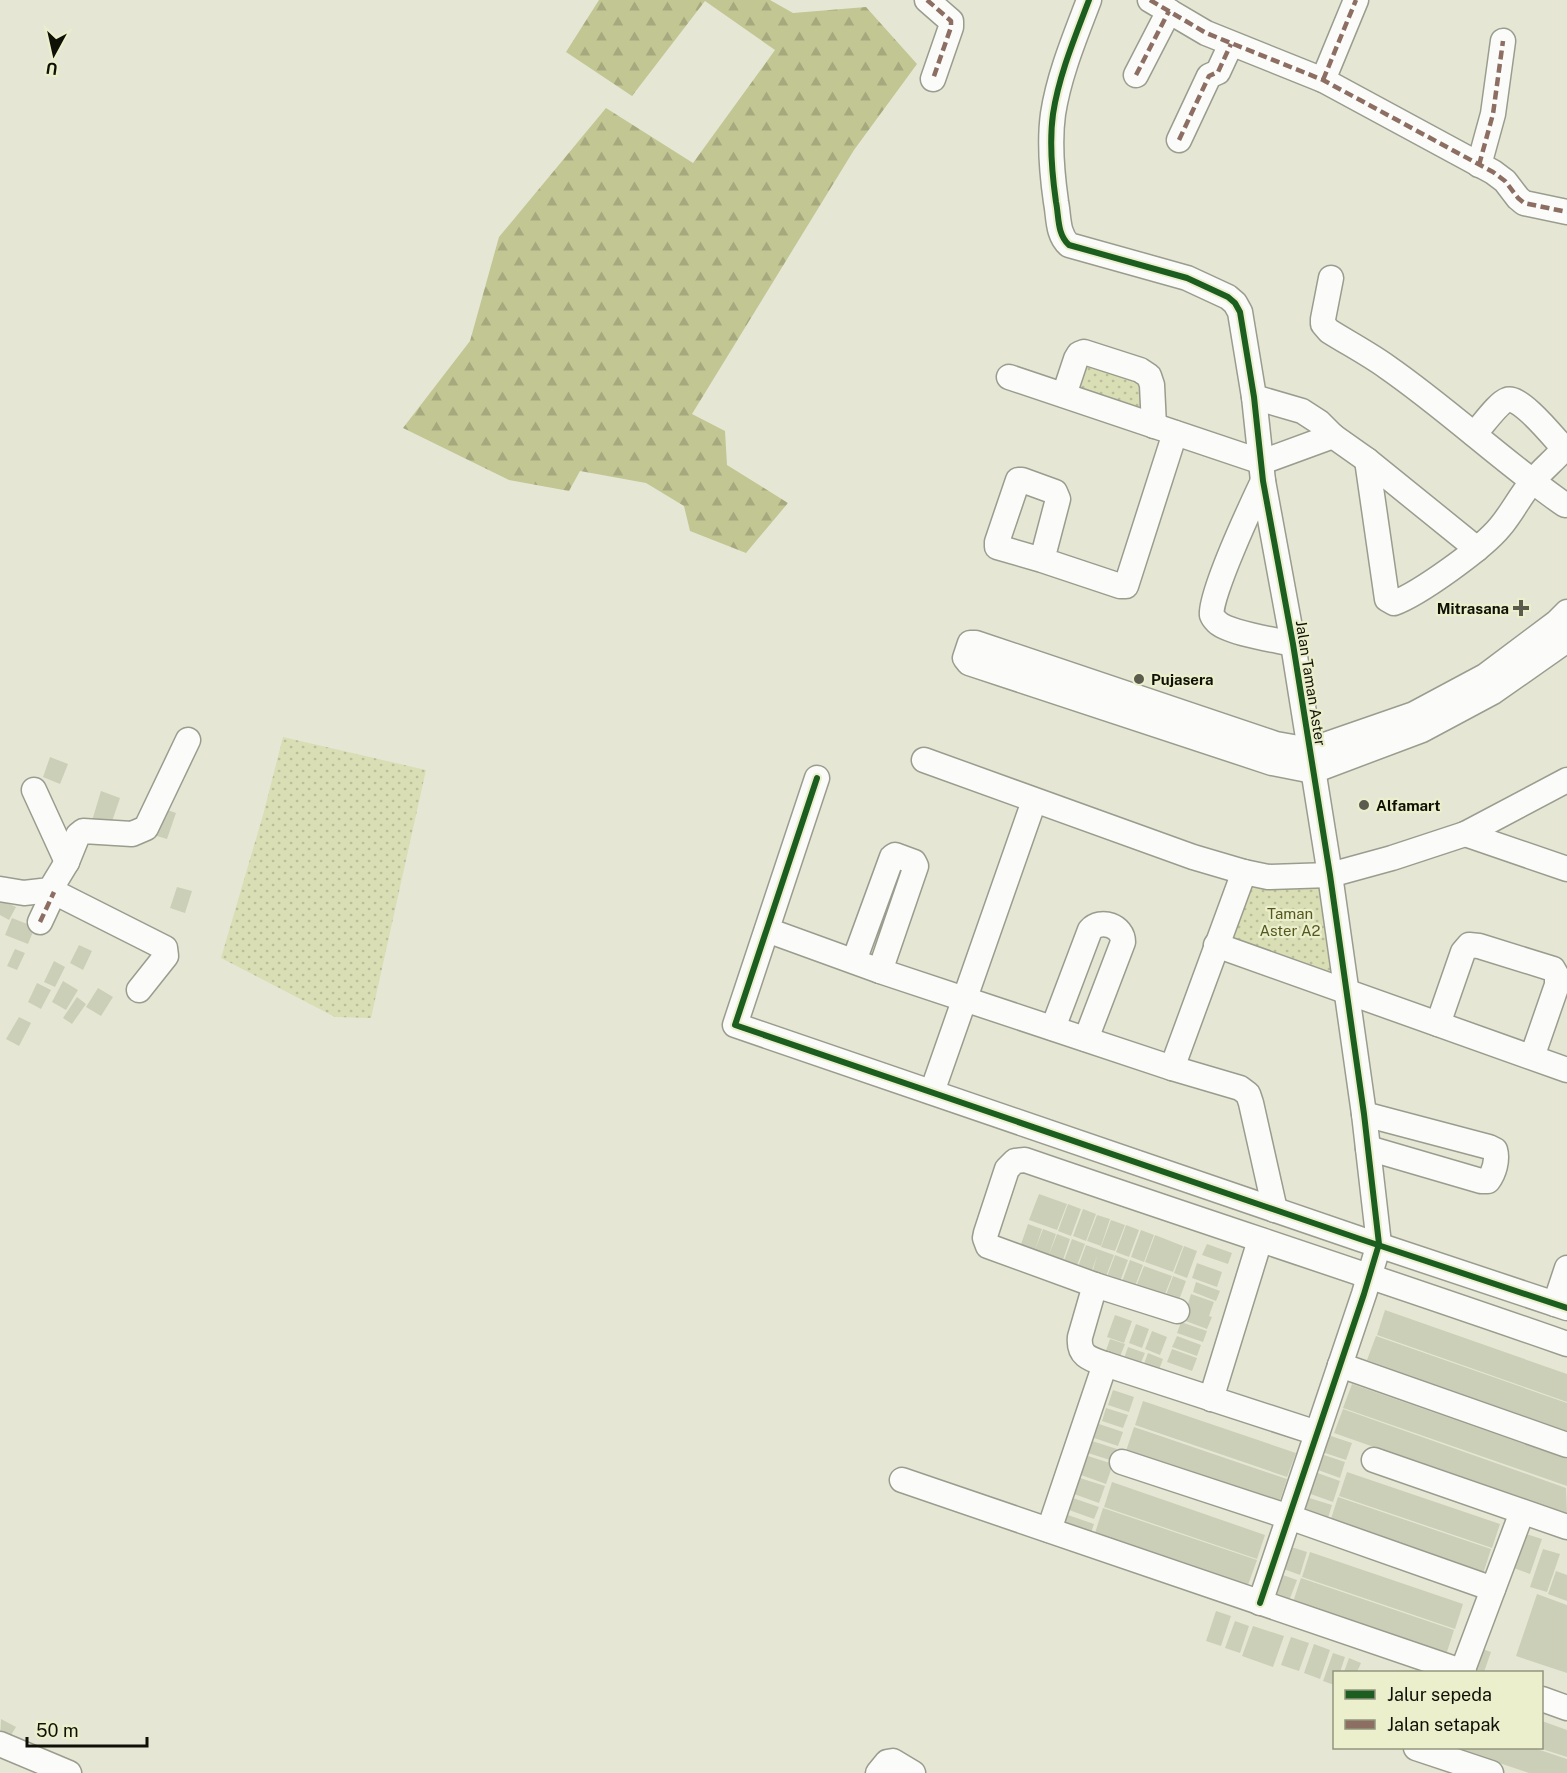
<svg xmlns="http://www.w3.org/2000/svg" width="1567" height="1773" viewBox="0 0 1567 1773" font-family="'Public Sans',sans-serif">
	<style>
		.grass { fill: url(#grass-dots) }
		.forest { fill: url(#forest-firs) }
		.building { fill: #cccfb7 }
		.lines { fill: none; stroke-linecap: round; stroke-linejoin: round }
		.minor-casing { stroke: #9a9c8e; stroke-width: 27 }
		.minor { stroke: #fbfbf9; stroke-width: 24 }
		.quiet { stroke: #8d6e63; stroke-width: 4.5; stroke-dasharray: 9 4.5; stroke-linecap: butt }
		.cycleway-casing { stroke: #ebefcc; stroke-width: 10 }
		.cycleway { stroke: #1b5e20; stroke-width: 6 }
		.poi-dot { fill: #5b5c4e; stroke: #ebefcc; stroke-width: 2 }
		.labels { text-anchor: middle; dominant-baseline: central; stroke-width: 4.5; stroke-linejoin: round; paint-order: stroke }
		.poi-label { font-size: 15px; font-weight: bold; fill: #101106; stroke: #ebefcc; text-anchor: start }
		.street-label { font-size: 15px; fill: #101106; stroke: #ebefcc }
		.park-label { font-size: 15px; fill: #54581f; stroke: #ebefcc }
	</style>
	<defs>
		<pattern id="grass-dots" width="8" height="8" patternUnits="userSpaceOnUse" patternTransform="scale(1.5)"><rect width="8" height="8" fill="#dadeb5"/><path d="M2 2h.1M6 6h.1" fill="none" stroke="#babd9a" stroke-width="1.8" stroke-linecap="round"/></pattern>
		<pattern id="forest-firs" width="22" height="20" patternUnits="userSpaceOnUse" patternTransform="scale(1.5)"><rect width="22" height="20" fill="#c2c693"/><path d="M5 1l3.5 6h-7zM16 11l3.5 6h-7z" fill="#a6a97d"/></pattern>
	</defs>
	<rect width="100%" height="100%" fill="#e5e7d4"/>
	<g class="grass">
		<path d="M 1078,361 L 1139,372 L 1151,422 L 1069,393 Z"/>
		<path d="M 283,737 L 426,770 L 371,1018 L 335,1017 L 221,958 L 263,815 Z"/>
		<path d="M 1253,877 L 1327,877 L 1346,989 L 1228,945 Z"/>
	</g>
	<path class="forest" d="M 599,0 L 770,0 L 793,13 L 866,7 L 917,64 L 854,150 L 692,414 L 725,431 L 727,465 L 788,503 L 746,553 L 690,531 L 684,506 L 646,483 L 580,471 L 569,491 L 509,480 L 403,428 L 470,341 L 499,237 L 606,108 L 693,163 L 775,50 L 705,1 L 632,96 L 566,52 Z"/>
	<g class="building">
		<path d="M 50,757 L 68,764 L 60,784 L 43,777 Z"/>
		<path d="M 101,791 L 120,798 L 109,830 L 91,824 Z"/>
		<path d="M 159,807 L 176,813 L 167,839 L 150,834 Z"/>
		<path d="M 177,887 L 192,891 L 185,913 L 170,908 Z"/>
		<path d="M 0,900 L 16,907 L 9,920 L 0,915 Z"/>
		<path d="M 12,918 L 35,927 L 28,944 L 5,935 Z"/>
		<path d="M 79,945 L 92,951 L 83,970 L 70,963 Z"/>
		<path d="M 15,949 L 25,953 L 17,970 L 7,966 Z"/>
		<path d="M 54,961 L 65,967 L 55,987 L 44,982 Z"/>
		<path d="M 63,981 L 78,990 L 66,1010 L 52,1002 Z"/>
		<path d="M 37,983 L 51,990 L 41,1009 L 28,1002 Z"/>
		<path d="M 98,988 L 113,997 L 101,1016 L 86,1007 Z"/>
		<path d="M 77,997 L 86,1004 L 72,1024 L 63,1018 Z"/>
		<path d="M 19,1017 L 31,1023 L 19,1046 L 6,1039 Z"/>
		<path d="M 1039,1194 L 1067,1204 L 1057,1230 L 1029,1220 Z"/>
		<path d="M 1068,1204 L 1081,1209 L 1071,1236 L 1058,1231 Z"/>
		<path d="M 1083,1209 L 1096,1214 L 1086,1241 L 1073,1236 Z"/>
		<path d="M 1097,1215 L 1110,1219 L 1101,1246 L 1087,1241 Z"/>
		<path d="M 1111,1220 L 1125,1225 L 1115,1251 L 1101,1247 Z"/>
		<path d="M 1028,1224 L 1042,1229 L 1035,1250 L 1043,1229 L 1056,1234 L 1048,1257 L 1057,1234 L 1070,1239 L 1061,1266 L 1019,1250 Z"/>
		<path d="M 1126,1225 L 1139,1230 L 1129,1257 L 1116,1252 Z"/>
		<path d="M 1141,1230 L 1154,1235 L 1144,1262 L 1131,1257 Z"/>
		<path d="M 1155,1235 L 1183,1246 L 1173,1272 L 1145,1262 Z"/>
		<path d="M 1072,1239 L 1085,1244 L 1075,1271 L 1062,1266 Z"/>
		<path d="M 1207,1244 L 1232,1253 L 1228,1264 L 1202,1255 Z"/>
		<path d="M 1086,1245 L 1114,1255 L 1104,1282 L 1091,1277 L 1097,1256 L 1090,1276 L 1076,1272 Z"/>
		<path d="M 1184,1246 L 1197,1251 L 1187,1278 L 1174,1273 Z"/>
		<path d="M 1115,1255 L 1128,1260 L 1118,1287 L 1105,1282 Z"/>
		<path d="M 1130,1260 L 1143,1265 L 1133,1292 L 1120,1287 Z"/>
		<path d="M 1197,1263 L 1222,1272 L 1217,1287 L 1192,1278 Z"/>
		<path d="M 1144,1266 L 1172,1276 L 1162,1302 L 1134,1292 Z"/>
		<path d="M 1173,1276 L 1186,1281 L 1176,1308 L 1163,1303 Z"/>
		<path d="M 1196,1282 L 1220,1291 L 1216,1301 L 1193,1292 Z"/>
		<path d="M 1191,1294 L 1214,1302 L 1209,1316 L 1212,1317 L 1207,1329 L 1183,1320 Z"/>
		<path d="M 1385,1310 L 1567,1374 L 1567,1402 L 1377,1335 Z"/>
		<path d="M 1115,1315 L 1132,1321 L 1124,1343 L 1107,1337 Z"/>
		<path d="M 1181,1322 L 1207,1331 L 1203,1342 L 1177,1333 Z"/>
		<path d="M 1136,1324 L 1149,1329 L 1142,1348 L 1129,1343 Z"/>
		<path d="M 1152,1331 L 1167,1337 L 1160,1355 L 1145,1349 Z"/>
		<path d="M 1177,1336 L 1201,1345 L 1197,1356 L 1172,1347 Z"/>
		<path d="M 1376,1336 L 1567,1403 L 1567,1431 L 1367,1360 Z"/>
		<path d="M 1110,1339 L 1125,1344 L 1117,1364 L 1103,1359 Z"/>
		<path d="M 1128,1347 L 1145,1353 L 1138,1370 L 1122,1364 Z"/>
		<path d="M 1172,1349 L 1197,1358 L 1192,1371 L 1167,1362 Z"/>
		<path d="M 1148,1353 L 1163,1359 L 1157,1375 L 1142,1369 Z"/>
		<path d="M 1352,1384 L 1567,1459 L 1567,1486 L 1343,1408 Z"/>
		<path d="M 1113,1390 L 1134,1397 L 1129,1412 L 1108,1405 Z"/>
		<path d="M 1143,1401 L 1296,1453 L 1287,1477 L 1135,1425 Z"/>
		<path d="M 1106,1408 L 1128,1415 L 1123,1428 L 1102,1421 Z"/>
		<path d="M 1343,1409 L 1566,1488 L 1567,1515 L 1334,1433 Z"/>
		<path d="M 1099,1424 L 1123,1432 L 1118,1446 L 1094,1438 Z"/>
		<path d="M 1134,1427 L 1287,1479 L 1279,1503 L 1126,1451 Z"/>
		<path d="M 1328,1435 L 1352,1443 L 1346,1460 L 1322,1452 Z"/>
		<path d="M 1092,1441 L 1117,1449 L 1113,1461 L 1088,1453 Z"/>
		<path d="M 1324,1455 L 1345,1462 L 1340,1478 L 1318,1470 Z"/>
		<path d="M 1088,1456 L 1113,1464 L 1106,1484 L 1081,1475 Z"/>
		<path d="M 1312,1471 L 1340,1481 L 1333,1502 L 1305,1492 Z"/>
		<path d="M 1347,1472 L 1500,1524 L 1492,1548 L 1339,1496 Z"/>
		<path d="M 1080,1478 L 1105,1486 L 1099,1503 L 1074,1494 Z"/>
		<path d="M 1112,1482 L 1265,1535 L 1257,1559 L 1104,1507 Z"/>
		<path d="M 1306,1497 L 1332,1505 L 1327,1521 L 1301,1512 Z"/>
		<path d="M 1338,1497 L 1491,1549 L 1483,1574 L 1330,1522 Z"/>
		<path d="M 1073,1498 L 1099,1507 L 1094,1519 L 1069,1510 Z"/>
		<path d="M 1103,1508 L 1257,1560 L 1248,1585 L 1095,1533 Z"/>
		<path d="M 1065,1514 L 1094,1524 L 1090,1536 L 1061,1527 Z"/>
		<path d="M 1520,1532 L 1542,1539 L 1530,1574 L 1508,1566 Z"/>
		<path d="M 1285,1545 L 1307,1552 L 1300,1575 L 1278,1567 Z"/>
		<path d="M 1543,1549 L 1560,1554 L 1547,1592 L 1530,1587 Z"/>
		<path d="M 1310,1552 L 1463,1604 L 1455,1629 L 1302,1577 Z"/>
		<path d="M 1556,1571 L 1567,1575 L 1567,1601 L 1548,1594 Z"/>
		<path d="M 1280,1574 L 1297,1580 L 1289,1601 L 1273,1596 Z"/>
		<path d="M 1301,1578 L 1454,1630 L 1446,1655 L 1293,1602 Z"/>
		<path d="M 1537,1594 L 1567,1605 L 1567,1673 L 1516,1656 Z"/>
		<path d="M 1216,1611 L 1231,1616 L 1221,1646 L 1206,1641 Z"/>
		<path d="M 1235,1621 L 1249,1626 L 1240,1653 L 1225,1648 Z"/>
		<path d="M 1253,1626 L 1284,1636 L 1273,1667 L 1242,1656 Z"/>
		<path d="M 1291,1637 L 1309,1643 L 1299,1671 L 1281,1665 Z"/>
		<path d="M 1314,1644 L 1330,1650 L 1320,1679 L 1304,1673 Z"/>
		<path d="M 1477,1647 L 1491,1652 L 1484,1672 L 1470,1667 Z"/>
		<path d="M 1333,1653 L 1345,1657 L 1340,1672 L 1334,1672 L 1334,1685 L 1323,1681 Z"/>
		<path d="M 1349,1658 L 1361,1663 L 1357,1672 L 1344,1672 Z"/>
		<path d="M 1,1719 L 16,1727 L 5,1745 L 0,1742 Z"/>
		<path d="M 1542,1721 L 1567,1730 L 1567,1757 L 1542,1749 Z"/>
		<path d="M 1455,1748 L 1534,1748 L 1567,1759 L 1567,1773 L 1529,1773 Z"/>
	</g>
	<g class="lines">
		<defs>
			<g id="minor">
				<path d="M 927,0 L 951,21 L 951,27 L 933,79"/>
				<path d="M 1089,0 C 1075,37 1059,75 1053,114 C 1049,143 1052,174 1056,202 C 1059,217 1057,234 1069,245 L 1187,278 L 1228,297 L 1235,303 L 1240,312 L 1254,397 L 1263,481 L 1293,644 L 1330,875 L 1364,1114 L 1379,1244 L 1364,1294 L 1260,1603"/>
				<path d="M 1150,0 L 1206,33 L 1323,80 L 1493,172 L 1505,181 L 1518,198 L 1524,203 L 1567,212"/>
				<path d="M 1136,75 L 1169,11"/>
				<path d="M 1323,80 L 1356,0"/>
				<path d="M 1179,140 L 1209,76 L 1218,72 L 1231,44"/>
				<path d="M 1479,165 L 1493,114 L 1503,41"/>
				<path d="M 1331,278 L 1323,319 L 1323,324 L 1329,331 C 1348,343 1369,354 1387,367 C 1449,410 1503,462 1565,505"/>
				<path d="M 1009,377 L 1262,462 L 1333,436"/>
				<path d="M 1064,395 L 1076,359 L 1079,354 L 1084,352 L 1140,370 L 1149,376 L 1152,385 L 1154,426"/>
				<path d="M 1254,397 L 1302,411 L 1319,422 L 1333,436 L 1367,460 L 1477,549"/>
				<path d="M 1367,460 L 1387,599 L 1394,603 C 1419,594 1483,548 1500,527 C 1512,513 1520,496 1532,482 C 1541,471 1552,462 1561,452 L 1560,444 C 1551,434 1519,395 1507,400 C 1498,403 1482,426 1474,434"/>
				<path d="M 1263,481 C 1254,500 1208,598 1212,615 C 1213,618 1215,620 1217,622 C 1228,633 1276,640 1293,644"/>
				<path d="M 1042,560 L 1058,499 L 1055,492 L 1022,480 L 1018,480 L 997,542 L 997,547 L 1042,560 L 1120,586 L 1126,586 L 1175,433"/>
				<path d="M 1567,612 L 1557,622 L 1485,676 L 1414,714 L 1310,750 L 1276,744 L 976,643 L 970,643 L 965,658 L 969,663 L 1272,763 L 1313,771 L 1422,730 L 1493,692 L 1567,640"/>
				<path d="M 924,760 L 1193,857 L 1244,872 L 1268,877 L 1330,875 L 1392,858 L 1465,834 L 1567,780"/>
				<path d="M 817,778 L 735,1025 L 1360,1239 L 1567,1308"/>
				<path d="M 34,790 L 67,862"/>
				<path d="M 1465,834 L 1567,869"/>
				<path d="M 0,889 L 24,893 L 50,890 L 67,862 L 78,835 L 83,831 L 132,834 L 146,828 L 188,740"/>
				<path d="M 50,890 L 165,948 L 166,956 L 139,990"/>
				<path d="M 40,922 L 54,892"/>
				<path d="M 767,930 L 880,971 L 1172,1068 L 1240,1088 L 1248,1094 L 1251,1103 L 1275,1210"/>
				<path d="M 1216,945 L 1567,1070"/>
				<path d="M 854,961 L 892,857 L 895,855 L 914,862 L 916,866 L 880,971"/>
				<path d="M 1438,1024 L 1463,952 L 1469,945 L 1479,946 L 1553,969 L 1557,976 L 1557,985 L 1532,1057"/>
				<path d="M 1053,1028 L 1090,930 C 1101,918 1123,926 1123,942 L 1086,1039"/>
				<path d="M 1172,1068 L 1244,872"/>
				<path d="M 932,1092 L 1034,801"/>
				<path d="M 1364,1114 L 1489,1147 L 1495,1150 C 1498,1160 1494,1173 1488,1181 L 1481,1181 L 1368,1148"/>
				<path d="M 1095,1285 L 1080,1337 C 1078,1356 1090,1359 1105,1364 L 1317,1433"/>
				<path d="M 1555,1304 L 1567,1268"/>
				<path d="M 1177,1311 L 1095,1285 L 988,1246 L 985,1238 L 986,1233 L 1007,1169 L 1015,1161 L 1025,1160 C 1205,1222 1387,1281 1567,1344"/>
				<path d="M 1340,1365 L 1567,1445"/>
				<path d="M 1211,1399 L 1260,1240"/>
				<path d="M 1374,1460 L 1567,1527"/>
				<path d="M 1122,1462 L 1289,1517 L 1493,1589"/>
				<path d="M 902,1480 L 1464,1672"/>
				<path d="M 1049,1530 L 1105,1364"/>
				<path d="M 1462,1672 L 1522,1512"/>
				<path d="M 1542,1699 L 1567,1708"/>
				<path d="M 0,1744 L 69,1773"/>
				<path d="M 1416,1748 L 1491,1773"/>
				<path d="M 878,1773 L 887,1762 L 893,1761 L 913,1773"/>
			</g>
		</defs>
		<use href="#minor" class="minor-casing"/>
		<use href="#minor" class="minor"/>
		<g class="quiet">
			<path d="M 927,0 L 951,21 L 951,27 L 933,79"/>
			<path d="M 1150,0 L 1206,33 L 1323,80 L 1493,172 L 1505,181 L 1518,198 L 1524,203 L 1567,212"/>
			<path d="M 1136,75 L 1169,11"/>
			<path d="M 1323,80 L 1356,0"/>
			<path d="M 1179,140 L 1209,76 L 1218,72 L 1231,44"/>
			<path d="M 1479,165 L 1493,114 L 1503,41"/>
			<path d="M 40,922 L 54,892"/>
		</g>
		<defs>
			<g id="cycleway">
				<path d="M 1089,0 C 1075,37 1059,75 1053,114 C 1049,143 1052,174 1056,202 C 1059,217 1057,234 1069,245 L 1187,278 L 1228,297 L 1235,303 L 1240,312 L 1254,397 L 1263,481 L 1293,644 L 1330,875 L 1364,1114 L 1379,1244 L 1364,1294 L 1260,1603"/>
				<path d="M 817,778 L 735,1025 L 1360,1239 L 1567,1308"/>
			</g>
		</defs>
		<use href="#cycleway" class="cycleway-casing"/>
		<use href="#cycleway" class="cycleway"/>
	</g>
	<g class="poi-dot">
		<path d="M1518 599h6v6h6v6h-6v6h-6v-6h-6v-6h6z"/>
		<circle cx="1139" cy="679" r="6"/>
		<circle cx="1364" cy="805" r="6"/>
	</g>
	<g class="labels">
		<g class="poi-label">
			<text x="1509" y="608" text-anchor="end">Mitrasana</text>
			<text x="1151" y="679">Pujasera</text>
			<text x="1376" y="805">Alfamart</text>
		</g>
		<g class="street-label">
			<text transform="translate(1311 683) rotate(81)">Jalan Taman Aster</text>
		</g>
		<g class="park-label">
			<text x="1290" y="913">Taman<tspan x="1290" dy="17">Aster A2</tspan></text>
		</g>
	</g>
	<rect x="1333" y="1671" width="210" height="78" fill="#ebefcc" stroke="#93967d" stroke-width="1.5"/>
	<rect x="1345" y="1690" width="30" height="9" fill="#1b5e20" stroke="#93967d" stroke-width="1.5"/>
	<text x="1387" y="1701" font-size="18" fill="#101106">Jalur sepeda</text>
	<rect x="1345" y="1720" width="30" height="9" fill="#8d6e63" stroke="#93967d" stroke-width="1.5"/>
	<text x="1387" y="1731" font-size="18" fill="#101106">Jalan setapak</text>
	<g transform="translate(54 54) rotate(188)" stroke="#ebefcc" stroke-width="4.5" paint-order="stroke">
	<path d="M0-4.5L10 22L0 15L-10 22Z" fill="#101106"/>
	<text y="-9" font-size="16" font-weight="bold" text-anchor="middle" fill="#101106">U</text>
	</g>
	<path d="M27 1737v9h120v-9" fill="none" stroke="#101106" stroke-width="3"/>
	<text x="36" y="1737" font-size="18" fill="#101106" stroke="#ebefcc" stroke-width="4.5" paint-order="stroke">50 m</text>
</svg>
